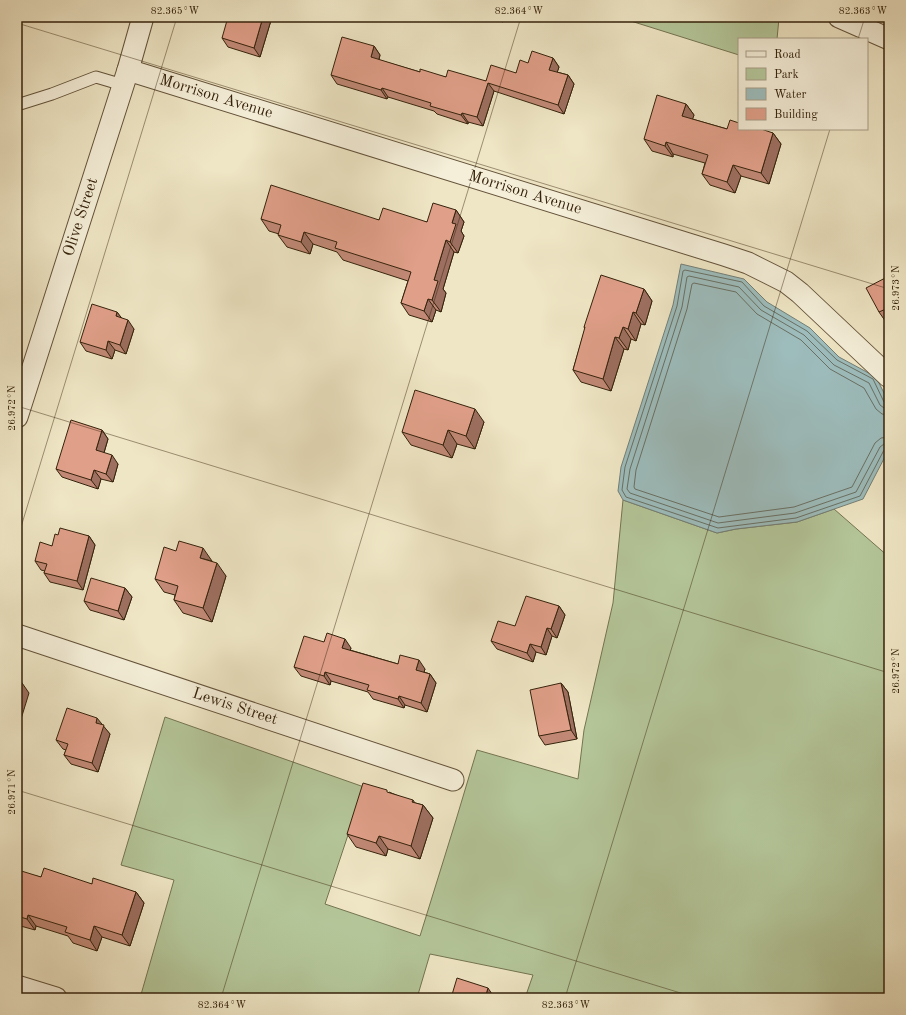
<svg xmlns="http://www.w3.org/2000/svg" width="906" height="1015" viewBox="0 0 906 1015" font-family="'Old Standard TT',serif">
	<style>
		.green { fill: #b4c699; stroke: #747452 }
		.water { fill: #9dbdbd; stroke: #737f76 }
		.lines { fill: none; stroke-linecap: round; stroke-linejoin: round }
		.shore { stroke: #697064; stroke-width: 1 }
		.lane-casing { stroke: #64533a; stroke-width: 13 }
		.street-casing { stroke: #64533a; stroke-width: 23 }
		.lane { stroke: #f5efd9; stroke-width: 11 }
		.street { stroke: #f5efd9; stroke-width: 21 }
		.wall { fill: #c18976; stroke: #35220b }
		.shaded-wall { fill: #9d6f60; stroke: #35220b }
		.building { fill: #e09f89; stroke: #35220b }
		.ticks { fill: none; stroke: #35220b; stroke-width: 1; stroke-opacity: 0.45 }
		.labels { text-anchor: middle; dominant-baseline: central; stroke-width: 4; stroke-linejoin: round; paint-order: stroke }
		.street-label { font-size: 16px; fill: #35220b; stroke: #f5efd9 }
		.neatline { fill: none; stroke: #35220b; stroke-width: 1.5 }
		.ticks-label { font-size: 10px; text-anchor: middle; fill: #35220b }
	</style>
	<rect width="100%" height="100%" fill="#efe6c5"/>
	<filter id="stains"><feTurbulence type="fractalNoise" baseFrequency=".005" numOctaves="4"/><feColorMatrix values="0 0 0 0 .2 0 0 0 0 .09 0 0 0 0 .02 0 0 0 .5 -.17"/></filter>
	<radialGradient id="worn" r=".72"><stop offset=".6" stop-color="#630" stop-opacity="0"/><stop offset="1" stop-color="#630" stop-opacity=".3"/></radialGradient>
	<g class="green">
		<path d="M 618,17 L 776,17 L 779,18 L 777,39 L 739,39 L 739,55 Z"/>
		<path d="M 623,500 L 717,533 L 736,529 L 797,522 L 834,509 L 889,557 L 889,998 L 525,998 L 533,975 L 430,954 L 417,998 L 140,998 L 174,880 L 121,865 L 165,717 L 364,787 L 325,904 L 420,936 L 456,820 L 477,750 L 578,779 L 584,730 L 613,603 Z"/>
	</g>
	<path class="water" d="M 681,264 L 744,279 L 767,302 L 810,328 L 839,357 L 876,377 L 889,403 L 889,449 L 863,499 L 797,522 L 736,529 L 717,533 L 623,500 L 618,491 L 621,467 L 673,305 Z"/>
	<g class="lines">
		<g class="shore">
			<path d="M 889,404 L 886,404 L 884,402 L 873,379 L 837,360 L 807,331 L 764,306 L 742,282 L 685,270 L 683,271 L 677,306 L 625,467 L 622,490 L 626,497 L 718,528 L 796,518 L 860,496 L 884,450 L 886,448 L 889,448"/>
			<path d="M 889,409 L 884,408 L 880,405 L 869,383 L 834,365 L 804,335 L 761,310 L 739,287 L 689,276 L 687,277 L 682,307 L 630,469 L 627,489 L 630,493 L 718,523 L 795,513 L 856,492 L 880,447 L 884,444 L 889,443"/>
			<path d="M 889,415 L 882,414 L 876,409 L 864,388 L 830,369 L 801,340 L 757,314 L 736,292 L 694,283 L 692,284 L 687,309 L 636,470 L 634,487 L 635,489 L 719,517 L 794,507 L 852,487 L 875,443 L 881,438 L 889,437"/>
		</g>
		<defs>
			<path id="lane" d="M 17,105 L 52,94 L 96,77 L 123,85"/>
			<g id="street">
				<path d="M 839,17 L 889,39"/>
				<path d="M 128,70 L 724,255 L 748,263 L 786,282 L 800,293 L 889,377"/>
				<path d="M 17,417 L 128,70 L 143,17"/>
				<path d="M 17,635 L 453,780"/>
				<path d="M 17,986 L 56,998"/>
			</g>
		</defs>
		<use href="#lane" class="lane-casing"/>
		<use href="#street" class="street-casing"/>
		<use href="#lane" class="lane"/>
		<use href="#street" class="street"/>
	</g>
	<g class="wall">
		<path d="M 272,17 L 260,57 L 228,47 L 222,38 Z"/>
		<path d="M 487,17 L 505,17 L 503,22 Z"/>
		<path d="M 374,46 L 380,55 L 379,60 L 420,72 L 446,77 L 486,81 L 516,73 L 528,63 L 553,58 L 559,67 L 557,72 L 568,75 L 574,84 L 564,114 L 494,91 L 483,126 L 468,122 L 468,124 L 437,114 L 434,111 L 388,97 L 387,99 L 337,84 L 331,75 Z"/>
		<path d="M 686,104 L 694,115 L 692,119 L 727,129 L 773,133 L 781,144 L 769,184 L 741,176 L 735,193 L 710,185 L 702,174 L 705,163 L 673,154 L 673,157 L 652,151 L 644,139 Z"/>
		<path d="M 456,210 L 464,222 L 461,231 L 464,236 L 458,253 L 454,252 L 443,289 L 446,293 L 441,312 L 436,310 L 432,322 L 409,315 L 401,303 L 408,281 L 343,260 L 337,252 L 313,244 L 310,254 L 287,247 L 278,235 L 279,234 L 269,231 L 261,219 L 379,220 L 427,222 Z"/>
		<path d="M 889,276 L 889,325 L 888,325 L 879,312 Z"/>
		<path d="M 644,289 L 652,301 L 645,325 L 641,324 L 636,341 L 631,339 L 628,350 L 624,349 L 611,391 L 581,382 L 573,370 L 585,329 L 584,327 Z"/>
		<path d="M 117,312 L 121,318 L 134,329 L 126,354 L 115,350 L 112,359 L 86,351 L 80,342 Z"/>
		<path d="M 484,422 L 475,449 L 457,444 L 452,458 L 411,445 L 402,432 Z"/>
		<path d="M 102,430 L 108,439 L 104,453 L 118,464 L 113,482 L 101,479 L 98,489 L 62,477 L 56,469 Z"/>
		<path d="M 58,535 L 89,536 L 95,545 L 83,590 L 50,582 L 44,573 L 45,571 L 41,570 L 35,561 L 52,546 Z"/>
		<path d="M 212,561 L 226,576 L 212,622 L 183,613 L 174,600 L 175,595 L 164,592 L 155,579 Z"/>
		<path d="M 125,588 L 132,597 L 124,620 L 90,610 L 84,601 Z"/>
		<path d="M 559,606 L 565,615 L 557,638 L 552,636 L 546,655 L 536,652 L 533,662 L 497,649 L 491,641 L 515,626 Z"/>
		<path d="M 324,642 L 351,648 L 350,650 L 398,664 L 425,669 L 424,672 L 430,674 L 436,683 L 427,712 L 405,705 L 404,708 L 373,699 L 368,692 L 331,681 L 330,685 L 301,676 L 294,667 Z"/>
		<path d="M 561,683 L 568,692 L 577,739 L 545,745 L 539,736 Z"/>
		<path d="M 102,725 L 110,734 L 98,772 L 71,764 L 64,755 L 66,750 L 63,749 L 56,740 Z"/>
		<path d="M 389,792 L 415,803 L 423,805 L 433,818 L 420,859 L 388,849 L 386,856 L 356,847 L 347,834 Z"/>
		<path d="M 17,872 L 41,877 L 92,884 L 136,892 L 144,903 L 130,946 L 102,937 L 97,951 L 73,943 L 68,936 L 36,926 L 35,930 L 17,925 Z"/>
	</g>
	<g class="shaded-wall">
		<path d="M 263,17 L 272,17 L 260,57 L 254,48 Z"/>
		<path d="M 500,17 L 505,17 L 503,22 Z"/>
		<path d="M 374,46 L 380,55 L 377,66 L 371,57 Z"/>
		<path d="M 553,58 L 559,67 L 555,79 L 549,70 Z"/>
		<path d="M 568,75 L 574,84 L 564,114 L 558,105 Z"/>
		<path d="M 488,83 L 494,91 L 483,126 L 477,117 Z"/>
		<path d="M 382,88 L 388,97 L 387,99 L 381,90 Z"/>
		<path d="M 686,104 L 694,115 L 690,127 L 682,116 Z"/>
		<path d="M 462,113 L 468,122 L 468,124 L 461,115 Z"/>
		<path d="M 773,133 L 781,144 L 769,184 L 761,173 Z"/>
		<path d="M 666,142 L 673,154 L 673,157 L 665,146 Z"/>
		<path d="M 733,165 L 741,176 L 735,193 L 727,182 Z"/>
		<path d="M 456,210 L 464,222 L 461,231 L 464,236 L 458,253 L 450,242 L 452,223 Z"/>
		<path d="M 304,232 L 313,244 L 310,254 L 301,242 Z"/>
		<path d="M 446,240 L 454,252 L 443,289 L 446,293 L 441,312 L 432,300 L 434,280 Z"/>
		<path d="M 644,289 L 652,301 L 645,325 L 636,313 Z"/>
		<path d="M 428,299 L 436,310 L 432,322 L 424,311 Z"/>
		<path d="M 117,312 L 124,321 L 116,316 Z"/>
		<path d="M 633,312 L 641,324 L 636,341 L 628,329 Z"/>
		<path d="M 128,320 L 134,329 L 126,354 L 120,345 Z"/>
		<path d="M 623,327 L 631,339 L 628,350 L 619,338 Z"/>
		<path d="M 615,337 L 624,349 L 611,391 L 603,379 Z"/>
		<path d="M 108,341 L 115,350 L 112,359 L 106,350 Z"/>
		<path d="M 475,409 L 484,422 L 475,449 L 466,436 Z"/>
		<path d="M 102,430 L 108,439 L 102,459 L 96,450 Z"/>
		<path d="M 448,430 L 457,444 L 452,458 L 443,445 Z"/>
		<path d="M 112,455 L 118,464 L 113,482 L 106,474 Z"/>
		<path d="M 94,470 L 101,479 L 98,489 L 91,480 Z"/>
		<path d="M 89,536 L 95,545 L 83,590 L 77,581 Z"/>
		<path d="M 203,548 L 212,561 L 200,558 Z"/>
		<path d="M 217,563 L 226,576 L 212,622 L 203,608 Z"/>
		<path d="M 125,588 L 132,597 L 124,620 L 118,611 Z"/>
		<path d="M 559,606 L 565,615 L 557,638 L 551,629 Z"/>
		<path d="M 547,628 L 552,636 L 546,655 L 541,647 Z"/>
		<path d="M 345,639 L 351,648 L 348,657 L 342,648 Z"/>
		<path d="M 530,644 L 536,652 L 533,662 L 527,653 Z"/>
		<path d="M 419,660 L 425,669 L 422,678 L 416,670 Z"/>
		<path d="M 325,672 L 331,681 L 330,685 L 324,676 Z"/>
		<path d="M 430,674 L 436,683 L 427,712 L 421,703 Z"/>
		<path d="M 20,680 L 29,693 L 17,732 L 17,690 Z"/>
		<path d="M 561,683 L 568,692 L 577,739 L 571,730 Z"/>
		<path d="M 399,696 L 405,705 L 404,708 L 398,699 Z"/>
		<path d="M 97,718 L 110,734 L 98,772 L 92,763 L 96,723 Z"/>
		<path d="M 413,800 L 421,812 L 423,805 L 433,818 L 420,859 L 411,846 L 412,802 Z"/>
		<path d="M 379,836 L 388,849 L 386,856 L 376,843 Z"/>
		<path d="M 136,892 L 144,903 L 130,946 L 122,935 Z"/>
		<path d="M 28,915 L 36,926 L 35,930 L 27,919 Z"/>
		<path d="M 94,926 L 102,937 L 97,951 L 90,940 Z"/>
		<path d="M 488,988 L 494,997 L 494,998 L 485,998 Z"/>
	</g>
	<g class="building">
		<path d="M 228,17 L 263,17 L 254,48 L 222,38 Z"/>
		<path d="M 342,37 L 374,46 L 371,57 L 420,72 L 420,69 L 446,77 L 448,70 L 486,81 L 491,65 L 516,73 L 520,60 L 528,63 L 532,51 L 553,58 L 549,70 L 568,75 L 558,105 L 488,83 L 477,117 L 462,113 L 461,115 L 430,106 L 431,103 L 382,88 L 381,90 L 331,75 Z"/>
		<path d="M 657,95 L 686,104 L 682,116 L 727,129 L 730,120 L 739,123 L 739,129 L 761,129 L 773,133 L 761,173 L 733,165 L 727,182 L 702,174 L 708,155 L 666,142 L 665,146 L 644,139 Z"/>
		<path d="M 271,185 L 379,220 L 383,208 L 427,222 L 433,203 L 456,210 L 452,223 L 456,224 L 450,242 L 446,240 L 434,280 L 438,281 L 432,300 L 428,299 L 424,311 L 401,303 L 411,272 L 335,248 L 337,242 L 304,232 L 301,242 L 278,235 L 281,225 L 261,219 Z"/>
		<path d="M 601,275 L 644,289 L 636,313 L 633,312 L 628,329 L 623,327 L 619,338 L 615,337 L 603,379 L 573,370 L 585,327 L 584,327 Z"/>
		<path d="M 889,276 L 889,309 L 888,308 L 879,312 L 866,288 Z"/>
		<path d="M 92,304 L 117,312 L 116,316 L 128,320 L 120,345 L 108,341 L 106,350 L 80,342 Z"/>
		<path d="M 415,390 L 475,409 L 466,436 L 448,430 L 443,445 L 402,432 Z"/>
		<path d="M 71,420 L 102,430 L 96,450 L 112,455 L 106,474 L 94,470 L 91,480 L 56,469 Z"/>
		<path d="M 60,528 L 89,536 L 77,581 L 44,573 L 47,564 L 35,561 L 40,542 L 52,546 L 55,534 L 58,535 Z"/>
		<path d="M 179,541 L 203,548 L 200,558 L 217,563 L 203,608 L 174,600 L 178,586 L 155,579 L 164,547 L 176,551 Z"/>
		<path d="M 91,578 L 125,588 L 118,611 L 84,601 Z"/>
		<path d="M 526,596 L 559,606 L 551,629 L 547,628 L 541,647 L 530,644 L 527,653 L 491,641 L 498,621 L 515,626 Z"/>
		<path d="M 327,633 L 345,639 L 342,648 L 398,664 L 400,655 L 419,660 L 416,670 L 430,674 L 421,703 L 399,696 L 398,699 L 367,690 L 369,685 L 325,672 L 324,676 L 294,667 L 304,636 L 324,642 Z"/>
		<path d="M 17,679 L 20,680 L 17,690 Z"/>
		<path d="M 561,683 L 571,730 L 539,736 L 530,690 Z"/>
		<path d="M 67,708 L 97,718 L 96,723 L 104,725 L 92,763 L 64,755 L 68,744 L 56,740 Z"/>
		<path d="M 363,783 L 387,790 L 387,792 L 413,800 L 412,802 L 423,805 L 411,846 L 379,836 L 376,843 L 347,834 Z"/>
		<path d="M 44,868 L 92,884 L 93,878 L 136,892 L 122,935 L 94,926 L 90,940 L 65,932 L 67,927 L 28,915 L 27,919 L 17,916 L 17,872 L 18,870 L 41,877 Z"/>
		<path d="M 457,978 L 488,988 L 485,998 L 451,998 Z"/>
	</g>
	<path class="ticks" d="M 17,23 L 889,289M 858,39 L 865,17M 17,406 L 889,673M 17,540 L 177,17M 17,790 L 697,998M 221,998 L 521,17M 565,998 L 830,129"/>
	<g class="labels">
		<g class="street-label">
			<text transform="translate(216 97) rotate(17)">Morrison Avenue</text>
			<text transform="translate(525 193) rotate(17)">Morrison Avenue</text>
			<text transform="translate(81 217) rotate(-72)">Olive Street</text>
			<text transform="translate(235 707) rotate(18)">Lewis Street</text>
		</g>
	</g>
	<rect width="906" height="1015" fill="none" stroke="#efe6c5" stroke-width="44"/>
	<rect x="738" y="38" width="130" height="92" fill="#f5efd9" stroke="#a89d87"/>
	<rect x="746" y="51" width="20" height="6" fill="#f5efd9" stroke="#a89d87"/>
	<text x="774" y="58" font-size="12" fill="#35220b">Road</text>
	<rect x="746" y="68" width="20" height="12" fill="#b4c699" stroke="#a89d87"/>
	<text x="774" y="78" font-size="12" fill="#35220b">Park</text>
	<rect x="746" y="88" width="20" height="12" fill="#9dbdbd" stroke="#a89d87"/>
	<text x="774" y="98" font-size="12" fill="#35220b">Water</text>
	<rect x="746" y="108" width="20" height="12" fill="#e09f89" stroke="#a89d87"/>
	<text x="774" y="118" font-size="12" fill="#35220b">Building</text>
	<rect x="22" y="22" width="862" height="971" class="neatline"/>
	<g class="ticks-label">
		<text x="175" y="14">82.365°W</text>
		<text x="519" y="14">82.364°W</text>
		<text x="863" y="14">82.363°W</text>
		<text transform="translate(895 288) rotate(-90)" y="4">26.973°N</text>
		<text transform="translate(11 408) rotate(-90)" y="4">26.972°N</text>
		<text transform="translate(895 671) rotate(-90)" y="4">26.972°N</text>
		<text transform="translate(11 792) rotate(-90)" y="4">26.971°N</text>
		<text x="222" y="1008">82.364°W</text>
		<text x="566" y="1008">82.363°W</text>
	</g>
	<rect width="100%" height="100%" filter="url(#stains)"/>
	<rect width="100%" height="100%" fill="url(#worn)"/>
</svg>
